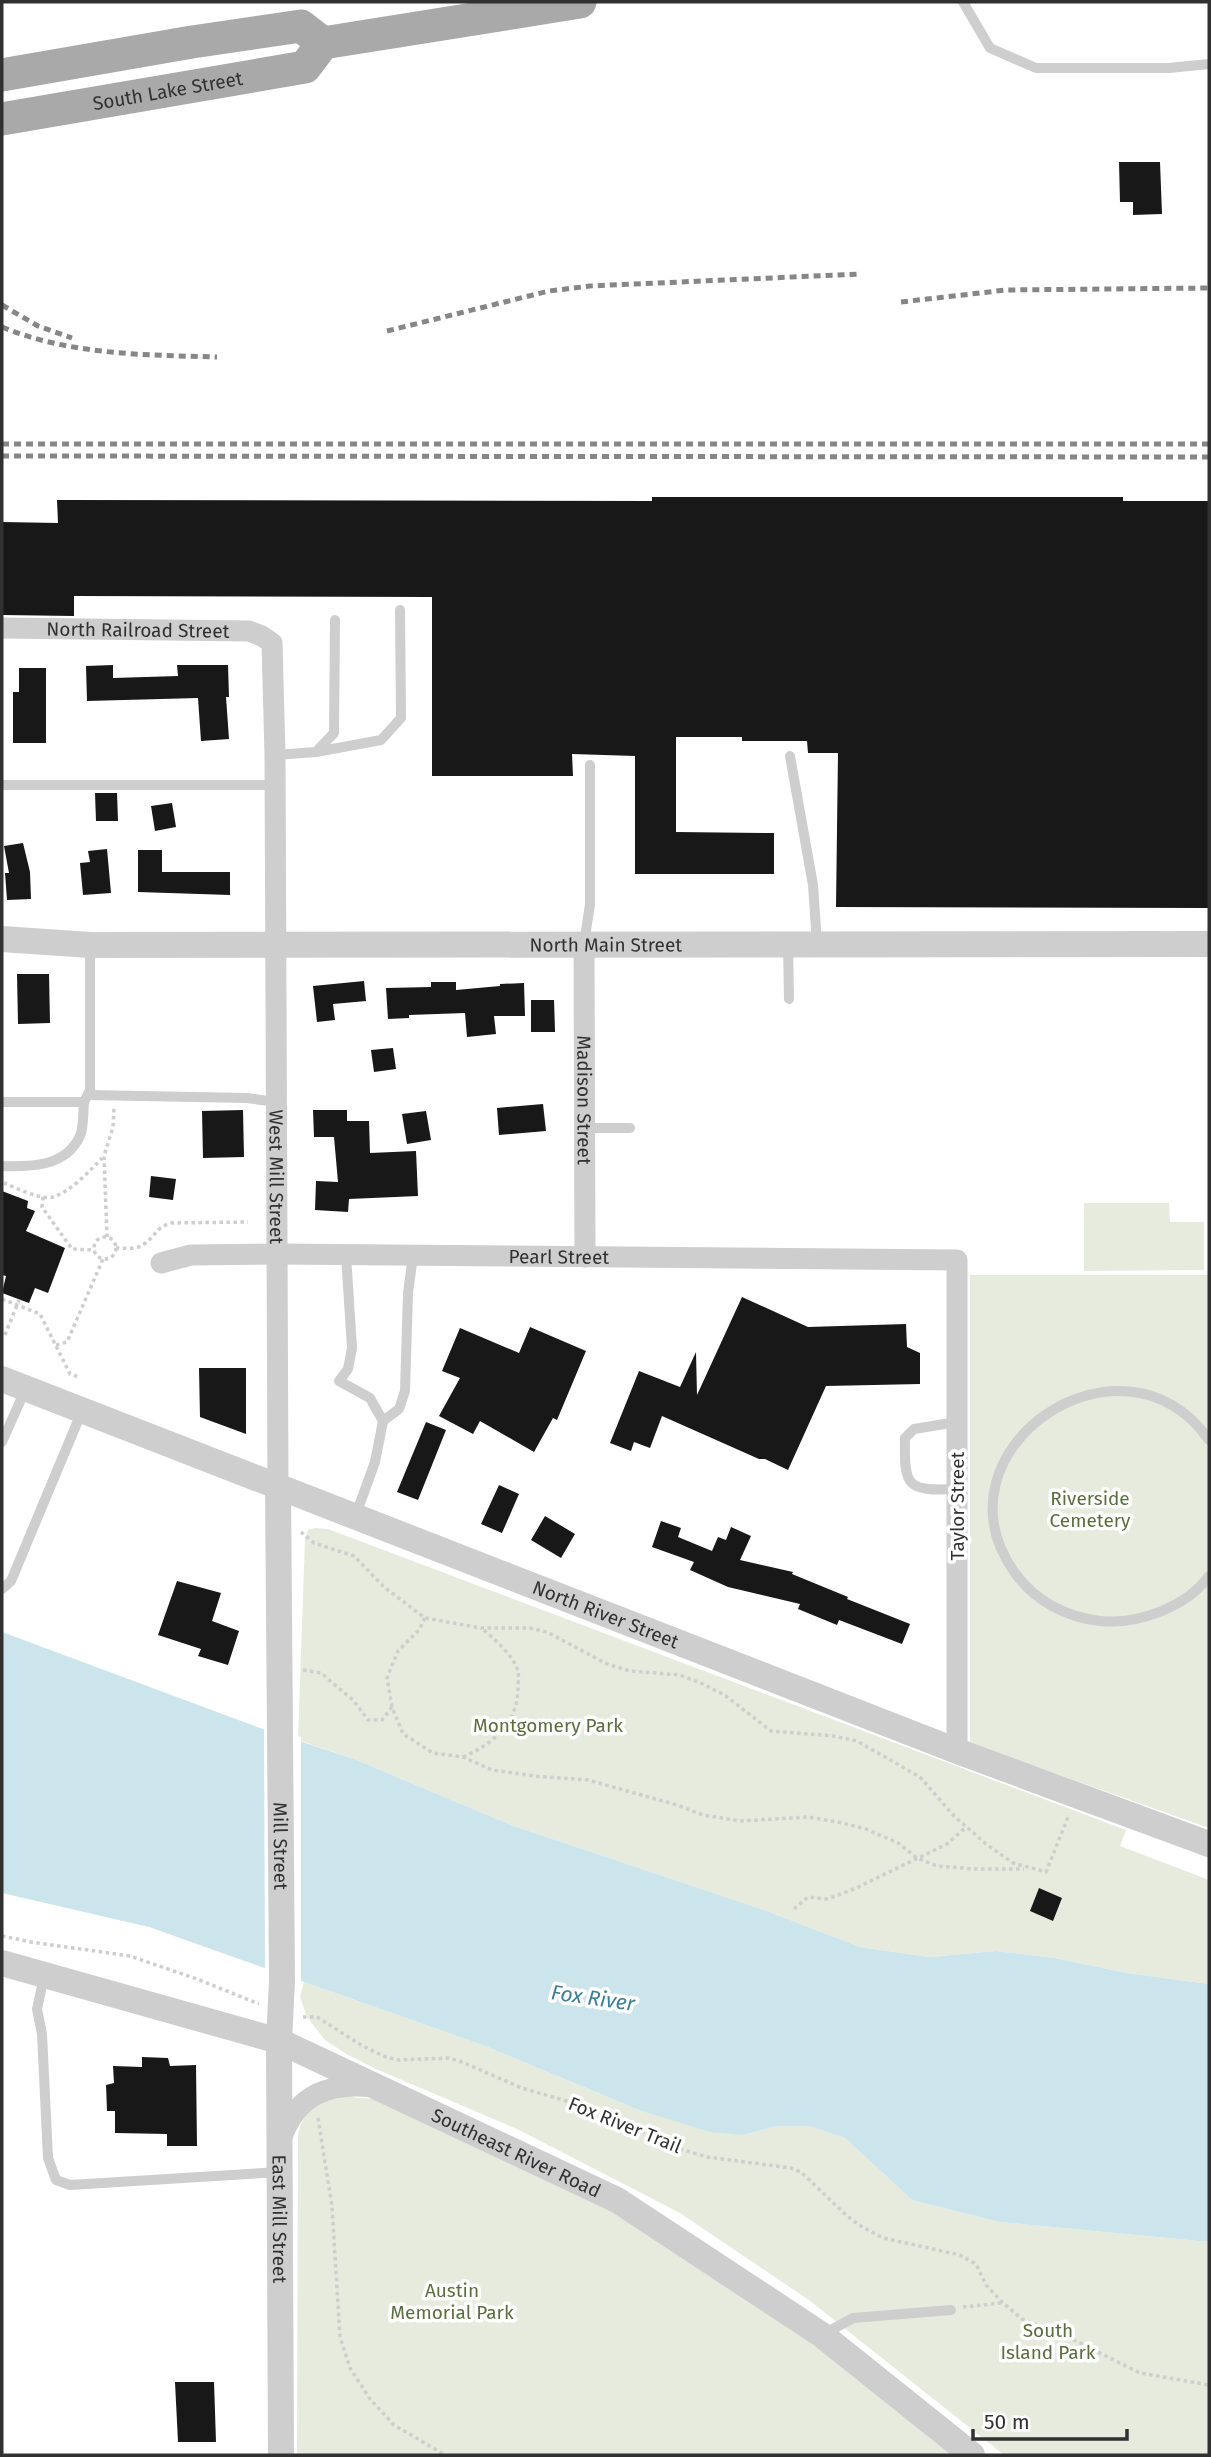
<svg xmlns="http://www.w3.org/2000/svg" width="1211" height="2457" viewBox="0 0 1211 2457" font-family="'Fira Sans',sans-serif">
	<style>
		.green { fill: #e6ebdd }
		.water { fill: #cce5ed }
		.pier { fill: #fff }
		.building { fill: #181818 }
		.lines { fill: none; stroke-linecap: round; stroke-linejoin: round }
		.path { stroke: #cecece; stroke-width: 3.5; stroke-dasharray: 3.5 3.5; stroke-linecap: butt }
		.service { stroke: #cecece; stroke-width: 10 }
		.minor { stroke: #cecece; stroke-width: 21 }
		.tertiary { stroke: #cecece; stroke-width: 26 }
		.primary { stroke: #a9a9a9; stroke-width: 33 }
		.rail { stroke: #868686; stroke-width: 5; stroke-dasharray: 7 5; stroke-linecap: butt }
		.labels { text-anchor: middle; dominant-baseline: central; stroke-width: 7; stroke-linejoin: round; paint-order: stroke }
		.street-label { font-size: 19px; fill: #313131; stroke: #fff }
		.park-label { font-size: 19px; fill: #5a6e3d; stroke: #fff }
		.water-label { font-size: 21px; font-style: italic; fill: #3d7e96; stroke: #fff }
	</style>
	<rect width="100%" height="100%" fill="#fff"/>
	<g class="green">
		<path d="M 1084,1203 L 1169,1203 L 1170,1222 L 1204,1222 L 1204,1270 L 1084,1271 Z"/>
		<path d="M 970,1275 L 1209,1275 L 1209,1828 L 970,1743 Z"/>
		<path d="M 315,1528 L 328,1529 L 1126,1830 L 1120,1846 L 1209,1880 L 1209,1984 L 1127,1973 L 1055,1958 L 996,1951 L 929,1957 L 860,1947 L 767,1911 L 511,1825 L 354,1759 L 298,1740 L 305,1539 L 308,1530 Z"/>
		<path d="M 304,1982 L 485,2046 L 639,2110 L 744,2135 L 776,2126 L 809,2126 L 845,2138 L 912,2200 L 1000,2222 L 1209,2242 L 1209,2455 L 1004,2455 L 809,2300 L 680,2213 L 517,2129 L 376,2069 L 348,2055 L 325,2040 L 307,2017 L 300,1997 Z"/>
		<path d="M 340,2096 L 373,2099 L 613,2209 L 814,2340 L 955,2455 L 297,2455 L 298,2135 C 304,2108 316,2105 340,2096 Z"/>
	</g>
	<path class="water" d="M 2,1632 L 260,1728 L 354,1759 L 511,1825 L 767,1911 L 860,1947 L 929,1957 L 996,1951 L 1055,1958 L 1127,1973 L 1209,1984 L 1209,2242 L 1000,2222 L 912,2200 L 845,2138 L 809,2126 L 776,2126 L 744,2135 L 710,2132 L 639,2110 L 485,2046 L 149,1927 L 2,1893 Z"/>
	<path class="pier" d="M 264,1726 L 301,1737 L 301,1985 L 265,1972 Z"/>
	<g class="building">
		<path d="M 1119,162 L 1160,162 L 1162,214 L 1133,215 L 1133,202 L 1120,202 Z"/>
		<path d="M 652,497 L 1123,497 L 1123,501 L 1209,501 L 1209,908 L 836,907 L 838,753 L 808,753 L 807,741 L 742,741 L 742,737 L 676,737 L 676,832 L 774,833 L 774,874 L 635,874 L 635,756 L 572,754 L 573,776 L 432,776 L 432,597 L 74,596 L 74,616 L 2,615 L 2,522 L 58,523 L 57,500 L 652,501 Z"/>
		<path d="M 113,665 L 113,678 L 178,676 L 177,665 L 228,665 L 229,697 L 226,697 L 229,739 L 201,741 L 198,698 L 87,701 L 86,666 Z"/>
		<path d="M 19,668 L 46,668 L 46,743 L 13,743 L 13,692 L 19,692 Z"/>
		<path d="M 95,793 L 117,793 L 118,821 L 96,821 Z"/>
		<path d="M 172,803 L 176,827 L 155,831 L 151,806 Z"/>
		<path d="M 23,843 L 30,872 L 31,899 L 7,900 L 5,873 L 9,873 L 4,846 Z"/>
		<path d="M 107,849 L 111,893 L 83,895 L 80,863 L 90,862 L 88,851 Z"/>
		<path d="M 138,850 L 162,850 L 162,872 L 230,872 L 230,895 L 138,892 Z"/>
		<path d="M 17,974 L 49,974 L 50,1023 L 18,1024 Z"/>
		<path d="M 364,981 L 366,1001 L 333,1004 L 335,1020 L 317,1022 L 313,986 Z"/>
		<path d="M 431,982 L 456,982 L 456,990 L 500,986 L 500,984 L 524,983 L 525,1016 L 494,1016 L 496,1034 L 467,1037 L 465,1013 L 409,1015 L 409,1018 L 388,1019 L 386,988 L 431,987 Z"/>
		<path d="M 531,1000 L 554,1000 L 555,1032 L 531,1032 Z"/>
		<path d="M 393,1048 L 396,1069 L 374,1072 L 371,1050 Z"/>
		<path d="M 543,1104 L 546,1131 L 499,1135 L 497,1108 Z"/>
		<path d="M 243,1110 L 244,1157 L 203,1158 L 202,1111 Z"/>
		<path d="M 313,1110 L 347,1110 L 347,1121 L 369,1121 L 370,1153 L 416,1151 L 418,1196 L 349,1199 L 348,1212 L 315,1210 L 316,1181 L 338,1182 L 334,1137 L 314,1137 Z"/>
		<path d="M 426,1111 L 431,1140 L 407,1144 L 402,1114 Z"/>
		<path d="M 151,1176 L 176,1179 L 173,1200 L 149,1197 Z"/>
		<path d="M 2,1191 L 28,1201 L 27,1208 L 35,1211 L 26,1231 L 65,1248 L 48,1293 L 35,1288 L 29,1303 L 2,1293 L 6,1276 L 2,1275 Z"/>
		<path d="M 742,1297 L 808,1327 L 906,1324 L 907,1347 L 920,1353 L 920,1384 L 826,1386 L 788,1470 L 765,1459 L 759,1459 L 662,1416 L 650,1448 L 634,1442 L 631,1451 L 610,1443 L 639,1371 L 680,1387 L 696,1352 L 697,1395 Z"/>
		<path d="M 530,1327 L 586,1351 L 557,1420 L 553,1418 L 534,1452 L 480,1421 L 473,1434 L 439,1416 L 460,1378 L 442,1371 L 460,1328 L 519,1353 Z"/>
		<path d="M 199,1368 L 246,1368 L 246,1434 L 200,1417 Z"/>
		<path d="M 426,1422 L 446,1430 L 418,1500 L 397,1492 Z"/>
		<path d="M 499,1485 L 519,1494 L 502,1533 L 481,1524 Z"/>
		<path d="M 545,1516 L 575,1534 L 561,1558 L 531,1540 Z"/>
		<path d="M 661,1521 L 681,1528 L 678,1537 L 712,1551 L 718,1537 L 726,1540 L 731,1527 L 751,1536 L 740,1560 L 793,1572 L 792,1574 L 848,1597 L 847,1599 L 910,1624 L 902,1644 L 839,1620 L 837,1625 L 798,1609 L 800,1604 L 728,1587 L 690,1570 L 694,1562 L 652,1547 Z"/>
		<path d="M 177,1581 L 221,1593 L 212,1621 L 239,1631 L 228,1665 L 198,1656 L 201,1649 L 158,1635 Z"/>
		<path d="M 1039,1888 L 1062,1898 L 1053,1921 L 1030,1911 Z"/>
		<path d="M 142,2057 L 168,2058 L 170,2066 L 196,2065 L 197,2146 L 167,2146 L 167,2134 L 115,2133 L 115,2111 L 107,2111 L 106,2085 L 114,2083 L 113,2066 L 142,2067 Z"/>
		<path d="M 175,2382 L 214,2382 L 216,2442 L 178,2442 Z"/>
	</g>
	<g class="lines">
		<g class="path">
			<path d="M 4,1183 C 17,1188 39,1200 53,1197 C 70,1192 91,1170 102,1158"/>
			<path d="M 43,1197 L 42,1207 L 72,1249 L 94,1250"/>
			<path d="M 107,1237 L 104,1156 L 113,1127 L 114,1108"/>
			<circle cx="105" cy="1248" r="11"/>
			<path d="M 116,1248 C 125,1248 137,1250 144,1244 C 156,1236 155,1228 171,1223 L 248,1222"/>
			<path d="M 2,1299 L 40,1314 L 70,1374 L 79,1377"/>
			<path d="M 5,1335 L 19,1300"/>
			<path d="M 56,1345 L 67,1342 L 103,1259"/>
			<path d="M 301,1532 L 314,1543 L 354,1556 L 384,1587 L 425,1618 L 481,1628 L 530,1628 L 547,1632 L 607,1664 L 630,1671 L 680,1675 L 701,1683 L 726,1696 L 771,1731 L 833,1736 L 857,1741 L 920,1777 L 954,1816 L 986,1844 L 1013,1863 L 1046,1872 L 1068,1817"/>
			<path d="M 425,1618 L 419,1630 L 398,1651 L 387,1678 L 392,1707 L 403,1734 L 433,1753 L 463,1757 L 492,1770 L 534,1776 L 588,1780 L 677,1805 L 703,1815 L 740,1821 L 808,1817 L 838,1822 L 866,1829 L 898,1843 L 917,1858 L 937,1866 L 975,1869 L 1024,1869"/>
			<path d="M 303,1670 L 321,1673 L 353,1700 L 368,1720 L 382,1720 L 392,1707"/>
			<path d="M 463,1757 C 493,1744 518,1723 518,1688 C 518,1683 519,1676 518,1671 C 514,1656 494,1639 483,1629"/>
			<path d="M 794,1909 L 808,1897 L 827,1899 L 854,1889 L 947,1844 L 966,1827"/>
			<path d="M 2,1936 L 31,1942 L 130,1956 L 197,1979 L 259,2004"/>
			<path d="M 303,2017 L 317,2017 L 361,2045 L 383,2056 L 398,2060 L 449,2058 L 462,2062 L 522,2088 L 594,2109 L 674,2147 L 707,2157 L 791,2168 L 801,2172 L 846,2215 L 859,2225 L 883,2238 L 960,2255 L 976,2264 L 986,2285 L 1002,2302 L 1022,2319 L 1074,2340 L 1140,2373 L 1209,2385"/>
			<path d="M 318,2118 L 332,2206 L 340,2337 L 350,2368 L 370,2399 L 394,2425 L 445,2455"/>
			<path d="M 963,2307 L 1001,2303"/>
		</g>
		<g class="service">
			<path d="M 963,2 L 990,48 L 1036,68 L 1169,68 L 1209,64"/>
			<path d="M 316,752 L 381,740 L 401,718 L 400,610"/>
			<path d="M 275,755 L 316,752 L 334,733 L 335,620"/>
			<path d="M 790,756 L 813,885 L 817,944"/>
			<path d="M 2,785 L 275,785"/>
			<path d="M 584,944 L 590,904 L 590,765"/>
			<path d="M 788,944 L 789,999"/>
			<path d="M 88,1095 L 247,1098 L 275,1102"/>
			<path d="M 2,1102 L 84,1102 L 90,1090 L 90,945"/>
			<path d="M 584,1128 L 630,1128"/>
			<path d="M 2,1166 C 30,1167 66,1167 80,1136 C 84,1127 83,1112 84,1102"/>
			<path d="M 346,1255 L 352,1348 L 348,1369 L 339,1381 L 370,1398 L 383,1421 L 375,1462 L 355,1517"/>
			<path d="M 383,1421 L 399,1409 L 405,1391 L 408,1293 L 413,1256"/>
			<path d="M 1209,1440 C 1122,1317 927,1450 1015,1573 C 1035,1601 1066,1617 1100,1621 C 1137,1625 1187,1607 1209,1576"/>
			<path d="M 2,1442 L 26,1388"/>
			<path d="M 957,1489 C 907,1491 904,1488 905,1438 L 914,1429 L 957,1422"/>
			<path d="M 2,1589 L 11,1581 L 82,1411"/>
			<path d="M 44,1977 L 37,2009 L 42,2034 L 48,2158 L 56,2180 L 70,2185 L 280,2172"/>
			<path d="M 824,2334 L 853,2318 L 951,2310"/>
		</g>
		<g class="minor">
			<path id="s1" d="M 2,628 L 249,631 L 262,636 L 272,643 L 275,755 L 278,1487"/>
			<path id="s2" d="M 584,944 L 585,1257"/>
			<path id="s3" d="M 161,1263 L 191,1255 L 276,1254 L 957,1260 L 957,1751"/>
			<path d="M 282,2137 C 297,2094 330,2082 373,2087"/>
		</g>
		<g class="tertiary">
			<path id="s4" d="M 2,939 L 90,945 L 1209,944"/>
			<path id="s5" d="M 2,1379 L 957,1751 L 1209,1844"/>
			<path id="s6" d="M 278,1487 L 282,1981 L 279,2041 L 281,2455"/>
			<path id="s7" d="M 2,1963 L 279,2041 L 617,2200 L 822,2335 L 972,2455"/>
		</g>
		<g class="primary">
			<path d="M 2,75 L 192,42 L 301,26 L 323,43"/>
			<path id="s8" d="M 2,119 L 305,67 L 323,43 L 580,2"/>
		</g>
		<g class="rail">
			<path d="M 901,302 L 1006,290 L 1209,288"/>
			<path d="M 2,305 L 38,326 L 72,338"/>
			<path d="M 2,327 C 70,355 145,355 217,357"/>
			<path d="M 387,331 L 549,291 L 590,286 L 860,274"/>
			<path d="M 2,444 L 1209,444"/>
			<path d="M 2,456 L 1209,457"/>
		</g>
	</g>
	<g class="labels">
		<g class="street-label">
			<text stroke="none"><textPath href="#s8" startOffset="168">South Lake Street</textPath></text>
			<text stroke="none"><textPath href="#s1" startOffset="136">North Railroad Street</textPath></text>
			<text stroke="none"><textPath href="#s4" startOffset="604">North Main Street</textPath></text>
			<text stroke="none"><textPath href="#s2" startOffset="156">Madison Street</textPath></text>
			<text stroke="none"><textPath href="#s1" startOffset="807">West Mill Street</textPath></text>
			<text stroke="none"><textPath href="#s3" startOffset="399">Pearl Street</textPath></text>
			<text transform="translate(957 1506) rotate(-90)">Taylor Street</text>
			<text stroke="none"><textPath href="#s5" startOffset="648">North River Street</textPath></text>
			<text stroke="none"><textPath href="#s6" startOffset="359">Mill Street</textPath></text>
			<text transform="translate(625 2125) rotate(22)">Fox River Trail</text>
			<text stroke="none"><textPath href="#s7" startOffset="550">Southeast River Road</textPath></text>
			<text stroke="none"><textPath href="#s6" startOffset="732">East Mill Street</textPath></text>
		</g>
		<g class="park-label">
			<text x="1090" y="1498">Riverside<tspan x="1090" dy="22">Cemetery</tspan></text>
			<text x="548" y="1725">Montgomery Park</text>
			<text x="452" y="2290">Austin<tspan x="452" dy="22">Memorial Park</tspan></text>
			<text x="1048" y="2330">South<tspan x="1048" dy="22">Island Park</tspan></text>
		</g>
		<g class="water-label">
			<text transform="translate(593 1998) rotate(8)">Fox River</text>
		</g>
	</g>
	<rect width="1211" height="2457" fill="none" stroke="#313131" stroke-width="7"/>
	<path d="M973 2429v10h154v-10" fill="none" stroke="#313131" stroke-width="3.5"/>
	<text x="984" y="2429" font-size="21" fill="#313131" stroke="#ffffff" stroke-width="5" paint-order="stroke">50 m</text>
</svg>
